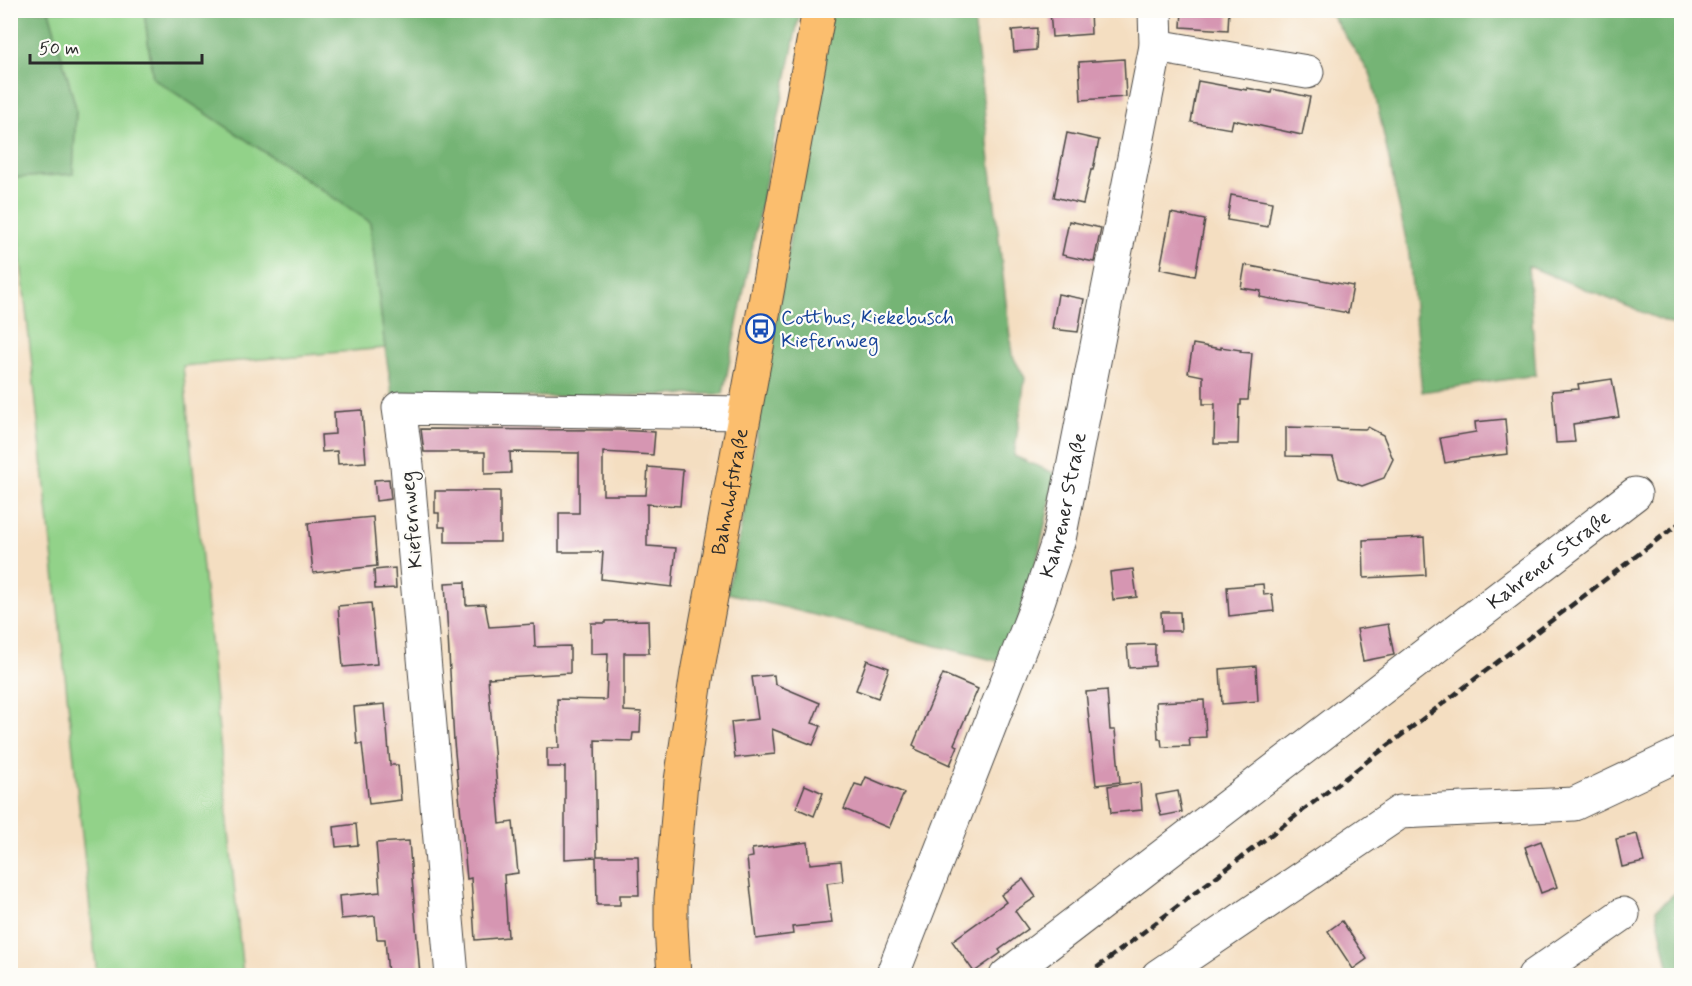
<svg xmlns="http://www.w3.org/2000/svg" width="1692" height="986" viewBox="0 0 1692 986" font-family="Mynerve,sans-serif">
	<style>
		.green { fill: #92d289; stroke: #5e7e5a; stroke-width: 1.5 }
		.forest { fill: #75b475; stroke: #507050; stroke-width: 1.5 }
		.building { fill: #d696b2 }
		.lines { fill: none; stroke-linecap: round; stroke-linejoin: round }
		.minor-casing { stroke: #494642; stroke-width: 35 }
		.major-casing { stroke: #494642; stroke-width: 35 }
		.minor { stroke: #fff; stroke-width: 33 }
		.major { stroke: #fbbe6e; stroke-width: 33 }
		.rail { stroke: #2b2b2b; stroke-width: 4.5; stroke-dasharray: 9 4.5; stroke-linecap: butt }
		.labels { text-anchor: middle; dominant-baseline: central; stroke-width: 4.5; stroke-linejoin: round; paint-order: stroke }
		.transit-label { font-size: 20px; fill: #164399; stroke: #fdfcf7; text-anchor: start }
		.street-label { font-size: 20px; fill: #2b2b2b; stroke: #fdfcf7 }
	</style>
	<rect width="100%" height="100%" fill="#fdfcf7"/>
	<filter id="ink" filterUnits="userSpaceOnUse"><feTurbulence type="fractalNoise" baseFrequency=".0167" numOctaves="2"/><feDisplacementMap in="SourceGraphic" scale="12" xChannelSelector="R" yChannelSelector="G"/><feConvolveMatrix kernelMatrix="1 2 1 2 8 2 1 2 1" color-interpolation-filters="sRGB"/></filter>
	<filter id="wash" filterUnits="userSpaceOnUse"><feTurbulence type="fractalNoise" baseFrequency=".008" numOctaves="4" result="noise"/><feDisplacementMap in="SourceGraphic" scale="24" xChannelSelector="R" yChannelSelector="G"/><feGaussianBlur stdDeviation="1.35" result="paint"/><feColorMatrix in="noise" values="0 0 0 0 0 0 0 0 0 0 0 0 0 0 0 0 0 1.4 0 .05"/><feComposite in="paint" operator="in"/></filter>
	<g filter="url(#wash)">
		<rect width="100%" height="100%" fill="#f4dec1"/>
		<path class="green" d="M 49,11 L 144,11 L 153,78 L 370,222 L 385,348 L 183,366 L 243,975 L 97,975 L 12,178 L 73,174 L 76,108 Z"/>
		<g class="forest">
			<path d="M 11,10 L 49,11 L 76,108 L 73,174 L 11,178 Z"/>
			<path d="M 144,11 L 800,11 L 723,394 L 393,399 L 385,348 L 370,222 L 153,78 Z"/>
			<path d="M 828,11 L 973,11 L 1012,355 L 1025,378 L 1014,456 L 1056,474 L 1039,552 L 1005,663 L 727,593 L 742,523 Z"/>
			<path d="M 1329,11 L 1681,11 L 1681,328 L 1528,266 L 1536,375 L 1422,392 L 1409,254 L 1371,75 Z"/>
			<path d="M 1681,888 L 1681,975 L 1670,975 L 1656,910 Z"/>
		</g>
		<g id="blocks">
			<g class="building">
				<path d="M 1050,10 L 1090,10 L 1091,34 L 1052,37 Z"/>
				<path d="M 1182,10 L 1229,10 L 1228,30 L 1181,27 Z"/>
				<path d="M 1037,28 L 1036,50 L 1014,52 L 1012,30 Z"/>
				<path d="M 1124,59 L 1126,97 L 1081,100 L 1079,62 Z"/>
				<path d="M 1198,81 L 1247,90 L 1247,88 L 1271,93 L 1272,89 L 1310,97 L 1302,135 L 1233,120 L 1231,129 L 1191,122 Z"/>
				<path d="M 1067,133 L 1099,140 L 1093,170 L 1091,170 L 1083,204 L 1054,197 Z"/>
				<path d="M 1231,195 L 1272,202 L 1268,227 L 1227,220 Z"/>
				<path d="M 1171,213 L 1205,220 L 1195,276 L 1160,269 Z"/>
				<path d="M 1069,221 L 1101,228 L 1094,262 L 1062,255 Z"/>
				<path d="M 1245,265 L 1353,286 L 1348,313 L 1260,297 L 1261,291 L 1241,288 Z"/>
				<path d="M 1058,294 L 1084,299 L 1078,332 L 1052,329 Z"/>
				<path d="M 1193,344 L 1221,349 L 1221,347 L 1241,350 L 1240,352 L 1252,353 L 1248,400 L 1241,400 L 1241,405 L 1239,405 L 1238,444 L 1214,444 L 1215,404 L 1203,404 L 1203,376 L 1188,373 Z"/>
				<path d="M 1612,379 L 1619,417 L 1573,424 L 1575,442 L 1556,443 L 1552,391 L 1579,389 L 1578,384 Z"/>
				<path d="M 362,410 L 366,462 L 338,464 L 337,451 L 322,452 L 321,435 L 335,434 L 334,412 Z"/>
				<path d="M 1505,419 L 1508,454 L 1472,458 L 1445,463 L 1440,438 L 1476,432 L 1475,422 Z"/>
				<path d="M 1286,427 L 1365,429 L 1368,427 L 1383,435 L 1393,459 L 1384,478 L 1362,486 L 1339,478 L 1333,457 L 1286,456 Z"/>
				<path d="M 421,429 L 618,430 L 655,432 L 653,455 L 603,452 L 603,495 L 646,495 L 648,467 L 683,470 L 680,506 L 647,504 L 647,546 L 676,548 L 672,587 L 601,579 L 603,552 L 559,552 L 559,513 L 579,513 L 579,453 L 510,452 L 511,473 L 485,474 L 485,452 L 424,452 Z"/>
				<path d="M 389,479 L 391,499 L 376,501 L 374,480 Z"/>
				<path d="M 435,491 L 500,491 L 500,542 L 445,542 L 445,527 L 439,527 L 439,513 L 435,513 Z"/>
				<path d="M 373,517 L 377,566 L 313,573 L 308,523 Z"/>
				<path d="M 1424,537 L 1426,575 L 1364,578 L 1363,540 Z"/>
				<path d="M 395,568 L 396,588 L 375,589 L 374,570 Z"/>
				<path d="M 1133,569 L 1137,597 L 1113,600 L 1110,572 Z"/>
				<path d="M 465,582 L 466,605 L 485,604 L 489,627 L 534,624 L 535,647 L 570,646 L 570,673 L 488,678 L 500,824 L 513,822 L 518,873 L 504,875 L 508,937 L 475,940 L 471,878 L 467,879 L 454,742 L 445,583 Z"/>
				<path d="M 1263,584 L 1264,595 L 1272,594 L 1274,611 L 1229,616 L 1227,587 Z"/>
				<path d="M 371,603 L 377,664 L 343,667 L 338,606 Z"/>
				<path d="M 1161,612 L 1180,612 L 1181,631 L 1162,631 Z"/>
				<path d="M 648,620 L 649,653 L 624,653 L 624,711 L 641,712 L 640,733 L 633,733 L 632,741 L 595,740 L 597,856 L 638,856 L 639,895 L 620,895 L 620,905 L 597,905 L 596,857 L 565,859 L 565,767 L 547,767 L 547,748 L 559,748 L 557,699 L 606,700 L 608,653 L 591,654 L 591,623 L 606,623 L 606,621 Z"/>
				<path d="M 1388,624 L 1394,655 L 1363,661 L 1357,629 Z"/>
				<path d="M 1155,644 L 1155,666 L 1129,668 L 1127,645 Z"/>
				<path d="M 867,660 L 889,668 L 878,698 L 856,690 Z"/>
				<path d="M 1256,666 L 1258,701 L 1222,704 L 1220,669 Z"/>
				<path d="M 943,674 L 978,689 L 954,744 L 958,746 L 950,765 L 915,749 L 916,747 L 913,745 Z"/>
				<path d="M 774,675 L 775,684 L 820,703 L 812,723 L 821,726 L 813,745 L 772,729 L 775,754 L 735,758 L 731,722 L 758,719 L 752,677 Z"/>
				<path d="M 1107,690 L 1110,730 L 1115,730 L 1120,782 L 1096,785 L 1086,692 Z"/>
				<path d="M 1204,700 L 1206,737 L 1189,738 L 1190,746 L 1162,747 L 1161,739 L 1158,739 L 1156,702 Z"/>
				<path d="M 385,704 L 390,765 L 398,765 L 401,800 L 369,804 L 362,744 L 357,744 L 354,707 Z"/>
				<path d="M 866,777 L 904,793 L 889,828 L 844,809 L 855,784 L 862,786 Z"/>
				<path d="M 1140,782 L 1142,810 L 1111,813 L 1108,786 Z"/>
				<path d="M 805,785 L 823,793 L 814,816 L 796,808 Z"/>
				<path d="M 1178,791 L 1182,812 L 1161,816 L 1156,795 Z"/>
				<path d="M 356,824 L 358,845 L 336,847 L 334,827 Z"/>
				<path d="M 1637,834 L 1644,862 L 1622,867 L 1616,839 Z"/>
				<path d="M 409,841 L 420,975 L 388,975 L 385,939 L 377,939 L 375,916 L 341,919 L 339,896 L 380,892 L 376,843 Z"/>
				<path d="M 1541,841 L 1557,887 L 1541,893 L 1525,847 Z"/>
				<path d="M 808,842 L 810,864 L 841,861 L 843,881 L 827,883 L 832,923 L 792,927 L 793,934 L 756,939 L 747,858 L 753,857 L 752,849 Z"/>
				<path d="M 1023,879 L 1036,897 L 1015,911 L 1028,929 L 999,950 L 1001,953 L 974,972 L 952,941 L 1006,902 L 1001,895 Z"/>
				<path d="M 1342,921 L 1367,959 L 1353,969 L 1328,931 Z"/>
			</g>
		</g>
	</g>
	<g filter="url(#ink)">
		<use href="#blocks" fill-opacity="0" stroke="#494642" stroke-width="1.5"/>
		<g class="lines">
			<defs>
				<g id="minor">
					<path d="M 1156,46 L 1307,72"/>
					<path d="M 452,976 L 407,465 L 399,408 L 744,413"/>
					<path id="s1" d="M 892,976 L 1038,602 L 1059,539 L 1156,46 L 1155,10"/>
					<path id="s2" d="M 1006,976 L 1635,494"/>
					<path d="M 1158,976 L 1400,812 L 1574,804 L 1682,753"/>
					<path d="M 1534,976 L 1623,914"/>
				</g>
				<g id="major">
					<path id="s3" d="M 674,976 L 671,926 L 671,899 L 681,781 L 697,673 L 819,10"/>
				</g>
			</defs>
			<use href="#minor" class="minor-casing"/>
			<use href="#major" class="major-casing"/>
			<use href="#minor" class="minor"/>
			<use href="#major" class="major"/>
			<path class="rail" d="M 1086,976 L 1682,521"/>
		</g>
	</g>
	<defs>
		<symbol id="bus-ring" viewBox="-11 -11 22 22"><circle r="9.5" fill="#fdfcf7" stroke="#1a4fb4" stroke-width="1.5"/><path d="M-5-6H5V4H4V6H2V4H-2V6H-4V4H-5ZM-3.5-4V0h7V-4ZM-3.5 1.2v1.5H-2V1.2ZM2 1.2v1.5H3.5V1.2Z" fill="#1a4fb4"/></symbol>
	</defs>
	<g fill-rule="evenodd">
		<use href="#bus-ring" x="744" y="312" width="33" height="33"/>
	</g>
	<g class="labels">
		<g class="transit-label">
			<text x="781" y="318">Cottbus, Kiekebusch<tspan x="781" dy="23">Kiefernweg</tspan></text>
		</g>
		<g class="street-label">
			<text stroke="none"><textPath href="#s3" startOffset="489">Bahnhofstraße</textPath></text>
			<text stroke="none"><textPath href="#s1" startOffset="502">Kahrener Straße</textPath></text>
			<text transform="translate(412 520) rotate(-95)">Kiefernweg</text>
			<text stroke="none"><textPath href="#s2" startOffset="684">Kahrener Straße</textPath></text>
		</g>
	</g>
	<rect width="1692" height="986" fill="none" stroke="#fdfcf7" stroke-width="36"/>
	<path d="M30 54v9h172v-9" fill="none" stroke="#2b2b2b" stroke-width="3"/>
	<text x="39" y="54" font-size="18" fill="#2b2b2b" stroke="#fdfcf7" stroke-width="4.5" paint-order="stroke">50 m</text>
</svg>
